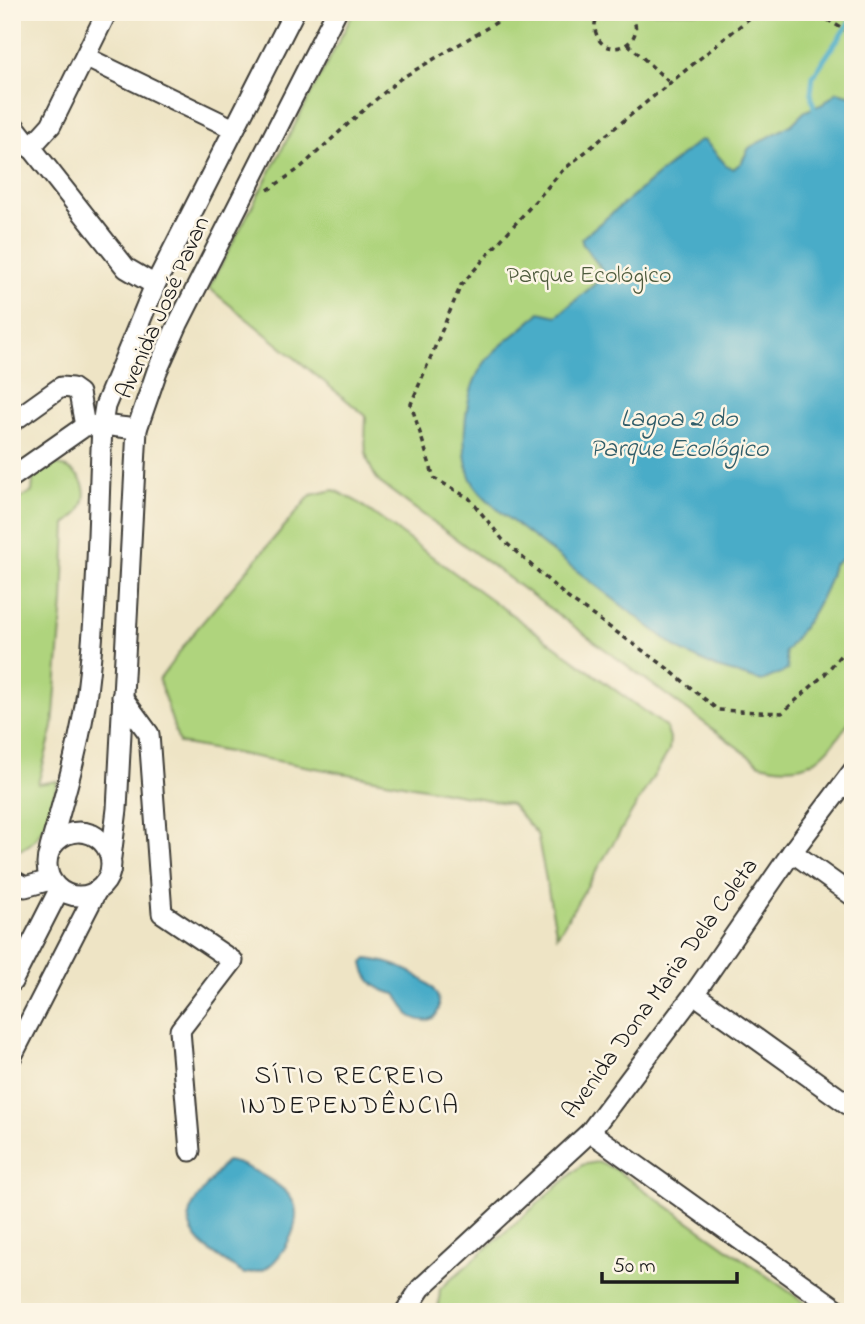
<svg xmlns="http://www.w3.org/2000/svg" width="865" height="1324" viewBox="0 0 865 1324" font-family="'Indie Flower',sans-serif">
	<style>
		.green { fill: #afd47d; stroke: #66784c; stroke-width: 2 }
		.water { fill: #48acc8; stroke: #326472; stroke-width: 2 }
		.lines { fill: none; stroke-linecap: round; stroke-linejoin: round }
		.stream { stroke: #48acc8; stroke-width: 5 }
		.minor-casing { stroke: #3c3a35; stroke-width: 23 }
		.path { stroke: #3c3a35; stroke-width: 3.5; stroke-dasharray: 5 5; stroke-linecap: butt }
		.minor { stroke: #fff; stroke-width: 19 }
		.labels { text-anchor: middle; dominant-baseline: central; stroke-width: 5; stroke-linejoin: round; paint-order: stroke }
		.park-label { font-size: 24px; fill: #4f5c3e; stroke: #fcf5e5 }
		.street-label { font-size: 24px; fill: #1c1c1c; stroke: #fcf5e5 }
		.water-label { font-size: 26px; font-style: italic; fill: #305d69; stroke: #fcf5e5 }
		.neighbourhood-label { font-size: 26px; letter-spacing: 2px; fill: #1c1c1c; stroke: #fcf5e5 }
	</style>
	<rect width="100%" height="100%" fill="#fcf5e5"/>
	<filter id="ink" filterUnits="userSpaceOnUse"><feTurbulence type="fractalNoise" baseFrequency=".0143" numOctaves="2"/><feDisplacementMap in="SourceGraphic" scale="14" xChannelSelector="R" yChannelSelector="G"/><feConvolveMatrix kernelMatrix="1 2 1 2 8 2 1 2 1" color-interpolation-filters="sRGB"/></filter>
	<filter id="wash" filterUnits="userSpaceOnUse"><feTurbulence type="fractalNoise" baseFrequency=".00686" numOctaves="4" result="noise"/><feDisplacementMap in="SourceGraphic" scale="28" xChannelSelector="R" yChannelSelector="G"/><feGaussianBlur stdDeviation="1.57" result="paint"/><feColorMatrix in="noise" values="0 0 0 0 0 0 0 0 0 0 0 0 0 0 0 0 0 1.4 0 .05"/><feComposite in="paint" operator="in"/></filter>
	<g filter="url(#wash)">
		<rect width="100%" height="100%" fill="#eee4c5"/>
		<g class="green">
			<path d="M 354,12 L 853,12 L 853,717 C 824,756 813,777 760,764 L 379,482 C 362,457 365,445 366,416 L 209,288 Z"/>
			<path d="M 53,464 C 89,469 96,504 66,524 L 63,602 L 53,727 L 38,784 L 58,781 C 50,806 45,848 12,851 L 12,502 L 32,492 L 34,470 Z"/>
			<path d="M 334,490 L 356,501 L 666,727 L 670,738 L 669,751 L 557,936 L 537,834 L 511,804 L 179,743 L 159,680 L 195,631 L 311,495 Z"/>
			<path d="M 597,1162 L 613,1168 L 818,1312 L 438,1312 L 440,1289 L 582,1165 Z"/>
		</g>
		<g class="water">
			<path d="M 837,92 L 853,96 L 853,552 L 833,565 C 826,597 805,626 785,652 L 788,670 L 762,681 L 717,668 L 681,651 L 504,515 C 491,503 474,490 469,474 C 460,445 465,393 481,368 C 495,345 522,332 540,312 L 557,316 L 603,277 L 602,270 L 582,243 L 582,238 L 700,140 L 705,141 L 726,165 L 733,169 L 741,163 L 749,148 L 792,124 L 805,111 L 823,104 Z"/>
			<path d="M 367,959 C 388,961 416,971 431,987 C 448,1004 437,1031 410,1016 L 396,994 C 378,991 366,981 363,963 Z"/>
			<path d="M 226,1161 C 242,1162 282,1184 291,1198 C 306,1219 284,1257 265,1269 C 259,1272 252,1273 244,1274 C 224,1260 182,1241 190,1211 C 194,1199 218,1172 226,1161 Z"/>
		</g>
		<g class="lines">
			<path class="stream" d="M 815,113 L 811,93 L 813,76 L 853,17"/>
		</g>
	</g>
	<g filter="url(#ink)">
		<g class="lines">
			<defs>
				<g id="minor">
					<path d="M 85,57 L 234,129"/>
					<path d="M 12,123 L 126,268 L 155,285"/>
					<path d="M 30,148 L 51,125 L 107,12"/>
					<path d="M 12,422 L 61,387 L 72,388 L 79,393 L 85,426"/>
					<path d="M 12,477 L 85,426 L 102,425 L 137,429"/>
					<path d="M 122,697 L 149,734 L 162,913 L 233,961 L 180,1030 L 190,1151"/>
					<circle cx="79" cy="864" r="32"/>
					<path d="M 50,848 C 64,797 80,745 87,692 C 98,604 98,514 102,425 L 105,406 L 155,285 L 294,12"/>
					<path d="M 792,852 L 853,896"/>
					<path d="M 111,857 L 117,809 L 137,429 L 157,371 L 178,324 L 336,12"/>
					<path d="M 12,880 L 25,887 L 50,880"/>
					<path d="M 12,982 L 59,890"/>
					<path d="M 694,994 L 853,1108"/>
					<path d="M 12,1056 L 96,892"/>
					<path d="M 590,1132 L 841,1312"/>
					<path d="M 405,1312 L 421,1288 L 590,1132 L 694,994 L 792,852 L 853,771"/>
				</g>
			</defs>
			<use href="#minor" class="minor-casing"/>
			<g class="path">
				<path d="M 601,12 C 596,18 593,25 596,33 C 604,63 653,43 629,12"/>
				<path d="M 757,12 L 562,171 L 461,285 L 411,404 L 434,478 L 469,498 L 503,540 L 568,598 L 662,664 L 718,710 L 782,713 L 825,674 L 853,640"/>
				<path d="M 812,12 L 823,17"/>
				<path d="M 823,12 L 823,17 L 853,35"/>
				<path d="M 628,44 L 670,83"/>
				<path d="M 268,190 L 299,169 L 359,114 L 400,79 L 514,12"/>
			</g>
			<use href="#minor" class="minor"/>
		</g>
	</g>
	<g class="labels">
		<g class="park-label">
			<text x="589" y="276">Parque Ecológico</text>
		</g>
		<g class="street-label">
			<text transform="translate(164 308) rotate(-66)">Avenida José Pavan</text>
			<text transform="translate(661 989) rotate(-54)">Avenida Dona Maria Dela Coleta</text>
		</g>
		<g class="water-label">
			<text x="679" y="420">Lagoa 2 do<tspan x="679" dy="30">Parque Ecológico</tspan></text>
		</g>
		<g class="neighbourhood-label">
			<text x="350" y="1077">SÍTIO RECREIO<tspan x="350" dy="30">INDEPENDÊNCIA</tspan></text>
		</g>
	</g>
	<rect width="865" height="1324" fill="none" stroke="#fcf5e5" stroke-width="42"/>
	<path d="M602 1272v10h135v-10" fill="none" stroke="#1c1c1c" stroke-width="3.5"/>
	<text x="613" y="1272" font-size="21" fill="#1c1c1c" stroke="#fcf5e5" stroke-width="5" paint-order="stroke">50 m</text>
</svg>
